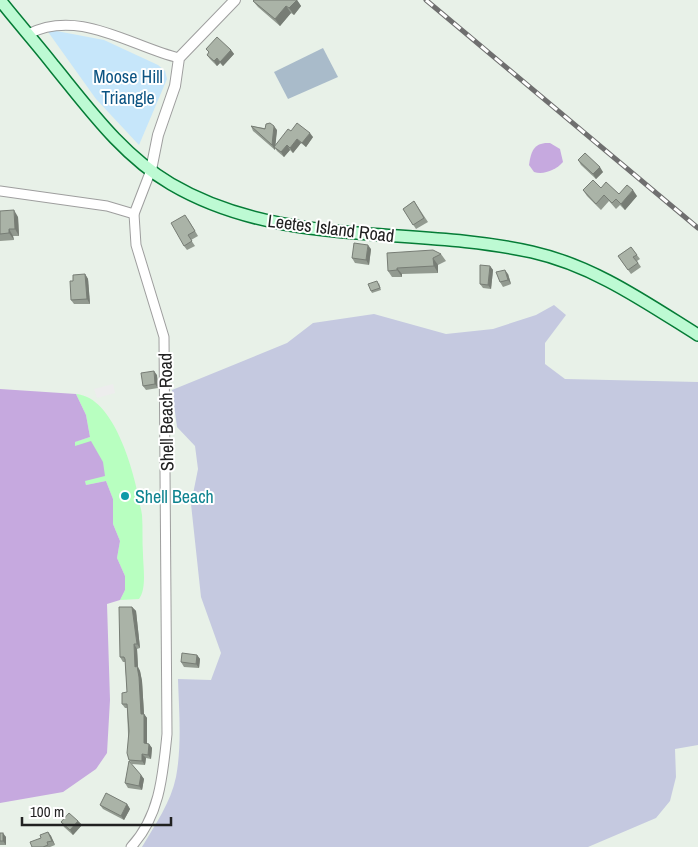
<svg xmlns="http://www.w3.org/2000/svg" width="698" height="847" viewBox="0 0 698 847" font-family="'Archivo Narrow',sans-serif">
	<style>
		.wetland { fill: #c5c9e0 }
		.sand { fill: #b8ffc0 }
		.cemetery { fill: #a9bbca }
		.park { fill: #c6e6fa }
		.parking { fill: #ededed }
		.water { fill: #c6a9df }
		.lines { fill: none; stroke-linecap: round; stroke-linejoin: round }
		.minor-casing { stroke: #9e9e9e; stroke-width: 11 }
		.tertiary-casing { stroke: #9e9e9e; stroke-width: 12 }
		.secondary-casing { stroke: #057c36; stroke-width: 14 }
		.minor { stroke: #fff; stroke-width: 9 }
		.tertiary { stroke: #fff; stroke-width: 10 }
		.secondary { stroke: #bdfad3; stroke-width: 11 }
		.rail-casing { stroke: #6f6f6f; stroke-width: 5 }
		.rail { stroke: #fff; stroke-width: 3; stroke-dasharray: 9; stroke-linecap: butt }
		.wall { fill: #929a90 }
		.shaded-wall { fill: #777d75 }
		.building { fill: #aab3a7; stroke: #777d75 }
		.culture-dot { fill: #0f9aa8; stroke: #fff; stroke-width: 2 }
		.labels { text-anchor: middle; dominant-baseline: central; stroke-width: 4; stroke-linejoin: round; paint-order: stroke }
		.park-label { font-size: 18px; fill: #0c5483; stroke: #fff }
		.street-label { font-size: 18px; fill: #212121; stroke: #fff }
		.culture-label { font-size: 18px; fill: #0d838f; stroke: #fff; text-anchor: start }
	</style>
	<rect width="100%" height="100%" fill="#e8f1e8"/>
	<path class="wetland" d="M 554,305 L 566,315 L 545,343 L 545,364 L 565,379 L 698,382 L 698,745 L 675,749 L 676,777 L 670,801 L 656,818 L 588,847 L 142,847 C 155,825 171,802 176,777 C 182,745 179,711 178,679 L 211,680 L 221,653 L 201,597 L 191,504 L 198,469 L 195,446 L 177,427 L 172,390 L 287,343 L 313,323 L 374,314 L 446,334 L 493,329 L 536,315 Z"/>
	<path class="sand" d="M 76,394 C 117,397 137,482 142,515 C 143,528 142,541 143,554 C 143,567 147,588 139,599 L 120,600 L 125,590 L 125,576 L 117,558 L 120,541 L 113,524 L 113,499 L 106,481 L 86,485 L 74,442 L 90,437 L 86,415 Z"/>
	<path class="cemetery" d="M 323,48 L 338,77 L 288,99 L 274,72 Z"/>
	<path class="park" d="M 46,29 L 104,40 L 158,65 L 165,71 L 167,79 L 139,145 L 96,99 Z"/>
	<path class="parking" d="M 113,384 L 115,393 L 97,398 L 94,389 Z"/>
	<g class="water">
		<path d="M 550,143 L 560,149 L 563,162 C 556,170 544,175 534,172 L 529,165 C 531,151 534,142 550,143 Z"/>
		<path d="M 0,389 L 76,394 L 86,415 L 90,437 L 75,442 L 75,446 L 91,441 L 103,462 L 105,476 L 85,481 L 86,485 L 106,481 L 113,499 L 113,524 L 120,541 L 117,558 L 125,576 L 125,590 L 120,600 L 107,604 L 110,700 L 107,753 L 96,769 L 63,792 L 0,803 Z"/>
	</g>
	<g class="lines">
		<defs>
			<g id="minor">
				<path d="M 28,34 C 79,8 130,46 179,58"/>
				<path d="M 0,191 L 107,206 L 134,214"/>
				<path d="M 131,847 C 160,816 163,774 167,734 L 164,337 L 136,245 L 134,214 L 151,170"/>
			</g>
			<path id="tertiary" d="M 151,170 L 158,135 L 175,86 L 179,58 L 235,0"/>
			<path id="secondary" d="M 0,0 C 18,23 37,44 54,66 C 89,109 123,156 171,184 C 282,249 411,225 532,252 C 594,266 645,302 698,335"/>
		</defs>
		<use href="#minor" class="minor-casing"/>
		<use href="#tertiary" class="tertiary-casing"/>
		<use href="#secondary" class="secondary-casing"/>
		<use href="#minor" class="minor"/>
		<use href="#tertiary" class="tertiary"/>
		<use href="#secondary" class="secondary"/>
		<defs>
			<path id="rail" d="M 426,0 L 698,228"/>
		</defs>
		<use href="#rail" class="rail-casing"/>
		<use href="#rail" class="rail"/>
	</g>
	<g class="wall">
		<path d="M 297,0 L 301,6 L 294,15 L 291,13 L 280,26 L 258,7 L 253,1 Z"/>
		<path d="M 206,49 L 231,50 L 234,54 L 223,66 L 220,63 L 217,66 L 210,59 L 207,55 L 209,52 Z"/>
		<path d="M 251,126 L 277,130 L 275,145 L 291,131 L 313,137 L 306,147 L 301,143 L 293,153 L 290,150 L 284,157 L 277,151 L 275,148 L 275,150 L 253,131 Z"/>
		<path d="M 578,160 L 603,172 L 596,179 L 581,165 Z"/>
		<path d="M 601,188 L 619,194 L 637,196 L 625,210 L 620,205 L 616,209 L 609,201 L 601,210 L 587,196 L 583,190 Z"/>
		<path d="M 414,201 L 428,222 L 416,229 L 403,209 Z"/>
		<path d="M 0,211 L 18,217 L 19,236 L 13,236 L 14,240 L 0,241 Z"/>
		<path d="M 188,219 L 198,236 L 191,240 L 195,246 L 187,250 L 184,246 Z"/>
		<path d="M 631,247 L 640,259 L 637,261 L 641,267 L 631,274 L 618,256 Z"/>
		<path d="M 371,249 L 369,265 L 355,263 L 352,258 Z"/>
		<path d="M 441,254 L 446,261 L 438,265 L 438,273 L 402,274 L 402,277 L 392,277 L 388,271 Z"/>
		<path d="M 490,266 L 493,270 L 491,289 L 483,288 L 480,284 Z"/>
		<path d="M 85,274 L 88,279 L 90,304 L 74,304 L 71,300 L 73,281 Z"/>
		<path d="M 508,274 L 511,284 L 503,287 L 500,282 Z"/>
		<path d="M 379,283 L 381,290 L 372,293 L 371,291 Z"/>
		<path d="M 157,375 L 158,388 L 146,390 L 143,386 Z"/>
		<path d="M 132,607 L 136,611 L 140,648 L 137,649 L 138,667 L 140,671 L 142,681 L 144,714 L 147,718 L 147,744 L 149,744 L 152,748 L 151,759 L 146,758 L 145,765 L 132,764 L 129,760 L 127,708 L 125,708 L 122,704 L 127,692 L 125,662 L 123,662 L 120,657 Z"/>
		<path d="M 197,655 L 200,659 L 199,668 L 184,667 L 181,662 Z"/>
		<path d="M 141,775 L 144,779 L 142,790 L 128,788 L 125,783 Z"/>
		<path d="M 127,804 L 130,809 L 124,820 L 103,809 L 100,805 Z"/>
		<path d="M 78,821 L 82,825 L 73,835 L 64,827 L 61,822 Z"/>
		<path d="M 48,832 L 51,836 L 55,845 L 50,847 L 32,847 Z"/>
		<path d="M 0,833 L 6,837 L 6,845 L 0,845 Z"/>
	</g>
	<g class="shaded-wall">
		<path d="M 297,0 L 301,6 L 294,15 L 289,8 Z"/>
		<path d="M 286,6 L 291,13 L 280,26 L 275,19 Z"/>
		<path d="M 231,50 L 234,54 L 223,66 L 220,62 Z"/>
		<path d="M 217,58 L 220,63 L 217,66 L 214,61 Z"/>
		<path d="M 274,126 L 277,130 L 275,150 L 272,145 Z"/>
		<path d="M 310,133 L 313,137 L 306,147 L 302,143 Z"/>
		<path d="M 297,139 L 301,143 L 293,153 L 290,148 Z"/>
		<path d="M 287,145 L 290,150 L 284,157 L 281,152 Z"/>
		<path d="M 600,167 L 603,172 L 596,179 L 593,174 Z"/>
		<path d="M 633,190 L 637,196 L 625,210 L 621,204 Z"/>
		<path d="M 14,210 L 18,217 L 19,236 L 15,229 Z"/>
		<path d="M 9,229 L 13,236 L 14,240 L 9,233 Z"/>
		<path d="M 368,245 L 371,249 L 369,265 L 366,260 Z"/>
		<path d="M 433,258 L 438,265 L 438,273 L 434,266 Z"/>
		<path d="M 490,266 L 493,270 L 491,289 L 488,285 Z"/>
		<path d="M 397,268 L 402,274 L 402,277 L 397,270 Z"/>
		<path d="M 505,270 L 508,274 L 511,284 L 508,280 Z"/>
		<path d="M 85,274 L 88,279 L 90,304 L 87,299 Z"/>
		<path d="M 154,371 L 157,375 L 158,388 L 155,384 Z"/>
		<path d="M 132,607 L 136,611 L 140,648 L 137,644 Z"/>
		<path d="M 134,644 L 137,649 L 138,667 L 140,671 L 142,681 L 144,714 L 147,718 L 147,748 L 144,743 L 141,714 L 135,667 Z"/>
		<path d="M 197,655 L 200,659 L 199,668 L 196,664 Z"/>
		<path d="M 149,744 L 152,748 L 151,759 L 148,755 Z"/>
		<path d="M 142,754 L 146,758 L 145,765 L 142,761 Z"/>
		<path d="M 141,775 L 144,779 L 142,790 L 139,786 Z"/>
		<path d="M 127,804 L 130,809 L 124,820 L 121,816 Z"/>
		<path d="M 78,821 L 82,825 L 73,835 L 70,830 Z"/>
		<path d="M 48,832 L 51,836 L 55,845 L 52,841 Z"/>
		<path d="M 3,833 L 6,837 L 6,845 L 3,841 Z"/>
	</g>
	<g class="building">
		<path d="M 254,0 L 297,0 L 289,8 L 286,6 L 275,19 L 253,1 Z"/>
		<path d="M 217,37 L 231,50 L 220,62 L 217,58 L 214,61 L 207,55 L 209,52 L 206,49 Z"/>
		<path d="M 270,123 L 274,126 L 272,145 L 251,126 L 265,129 L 266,124 Z"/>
		<path d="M 297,123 L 310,133 L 302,143 L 297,139 L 290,148 L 287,145 L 281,152 L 274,147 L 288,129 L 291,131 Z"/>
		<path d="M 585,153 L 600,167 L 593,174 L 578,160 Z"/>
		<path d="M 593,180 L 601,188 L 606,182 L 619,194 L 627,185 L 633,190 L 621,204 L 616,199 L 612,203 L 604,195 L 596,204 L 583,190 Z"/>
		<path d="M 414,201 L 424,218 L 413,225 L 403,209 Z"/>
		<path d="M 14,210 L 15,229 L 9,229 L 9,233 L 0,234 L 0,211 Z"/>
		<path d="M 185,215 L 195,231 L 188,235 L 192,241 L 184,246 L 171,223 Z"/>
		<path d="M 354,243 L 368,245 L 366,260 L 352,258 Z"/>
		<path d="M 631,247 L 637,255 L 633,257 L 638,263 L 628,270 L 618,256 Z"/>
		<path d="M 433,250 L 441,254 L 433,258 L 434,266 L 397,268 L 397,270 L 388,271 L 387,253 Z"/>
		<path d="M 480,265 L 490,266 L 488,285 L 480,284 Z"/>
		<path d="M 505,270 L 508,280 L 500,282 L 496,272 Z"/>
		<path d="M 85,274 L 87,299 L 71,300 L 70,281 L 73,281 L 73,275 Z"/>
		<path d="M 377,281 L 380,288 L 371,291 L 368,284 Z"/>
		<path d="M 154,371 L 155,384 L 143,386 L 141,373 Z"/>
		<path d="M 119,607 L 132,607 L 137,644 L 134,644 L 135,667 L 137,666 L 139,677 L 141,714 L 144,714 L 144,743 L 149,744 L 148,755 L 142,754 L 142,761 L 129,760 L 127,753 L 129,731 L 127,704 L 122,704 L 122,693 L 127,692 L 125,659 L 124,657 L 120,657 Z"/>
		<path d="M 182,653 L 197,655 L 196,664 L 181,662 Z"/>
		<path d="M 129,761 L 141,775 L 139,786 L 125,783 Z"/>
		<path d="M 106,793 L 127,804 L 121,816 L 100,805 Z"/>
		<path d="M 69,813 L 78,821 L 70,830 L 61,822 Z"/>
		<path d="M 48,832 L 52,841 L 47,842 L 48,845 L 43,847 L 32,847 L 30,842 L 41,838 L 40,835 Z"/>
		<rect x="0" y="833" width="3" height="8"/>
	</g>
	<circle class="culture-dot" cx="125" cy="496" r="5"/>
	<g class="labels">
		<g class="park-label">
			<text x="128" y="76">Moose Hill<tspan x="128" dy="21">Triangle</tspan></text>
		</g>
		<g class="street-label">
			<text transform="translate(331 228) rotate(7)">Leetes Island Road</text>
			<text transform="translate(166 412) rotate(-91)">Shell Beach Road</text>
		</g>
		<g class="culture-label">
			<text x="135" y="496">Shell Beach</text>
		</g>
	</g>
	<path d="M22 817v8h149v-8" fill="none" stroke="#212121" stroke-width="2.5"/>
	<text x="30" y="817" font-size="15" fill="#212121" stroke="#ffffff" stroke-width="4" paint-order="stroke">100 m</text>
</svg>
